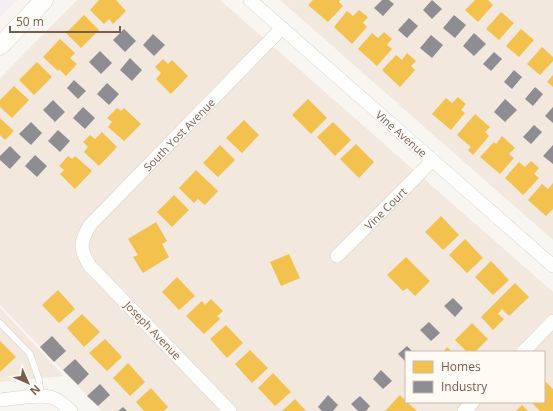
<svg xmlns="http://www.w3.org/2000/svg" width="553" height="411" viewBox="0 0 553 411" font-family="'Open Sans',sans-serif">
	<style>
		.residential { fill: #f2e8de; fill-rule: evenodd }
		.education { fill: #f6eef6 }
		.homes { fill: #f2c14e }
		.industry { fill: #8d8d92 }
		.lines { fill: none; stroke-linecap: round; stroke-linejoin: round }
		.lane-casing { stroke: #d7d1cb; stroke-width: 7 }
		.street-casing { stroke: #d7d1cb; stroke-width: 14 }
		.secondary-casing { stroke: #d9d2cb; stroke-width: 19 }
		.lane { stroke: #fefefd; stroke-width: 6 }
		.street { stroke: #fefefd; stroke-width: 13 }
		.secondary { stroke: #fefefd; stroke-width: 18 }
		.labels { text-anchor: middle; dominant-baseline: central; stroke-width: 4; stroke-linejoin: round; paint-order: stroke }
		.street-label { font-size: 11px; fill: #7a5c4d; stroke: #fffaf3 }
	</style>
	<rect width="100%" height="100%" fill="#f9f5f0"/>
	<g class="residential">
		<path d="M 77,0 L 220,0 L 553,292 L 553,411 L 102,411 L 0,305 L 0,78 ZM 406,352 L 544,352 L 544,402 L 406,402 Z"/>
		<path d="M 280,0 L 553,0 L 553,240 Z"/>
		<path d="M 0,308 L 64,376 L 0,382 Z"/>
	</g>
	<path class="education" d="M 0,0 L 17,0 L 0,17 Z"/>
	<g class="homes">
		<path d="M 99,0 L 116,0 L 126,11 L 113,24 L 109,19 L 104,24 L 90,10 Z"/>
		<path d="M 313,0 L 340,0 L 339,2 L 343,6 L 328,22 L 308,5 Z"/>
		<path d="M 475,0 L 488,0 L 493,5 L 478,22 L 465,10 Z"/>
		<path d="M 359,10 L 368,17 L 363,23 L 367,27 L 352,44 L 334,27 L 347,11 L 353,16 Z"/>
		<path d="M 501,12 L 514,23 L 499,40 L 486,29 Z"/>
		<path d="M 84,15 L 99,30 L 81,48 L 66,33 Z"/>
		<path d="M 521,29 L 534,40 L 519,57 L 506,46 Z"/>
		<path d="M 384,32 L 392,39 L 387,45 L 392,49 L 377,66 L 358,49 L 372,33 L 378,38 Z"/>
		<path d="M 60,39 L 75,53 L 70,58 L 77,64 L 66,76 L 59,69 L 58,71 L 43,57 Z"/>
		<path d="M 542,47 L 553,57 L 553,61 L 540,75 L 527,64 Z"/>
		<path d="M 407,53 L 416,61 L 411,66 L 415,70 L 400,87 L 382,70 L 396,55 L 402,60 Z"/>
		<path d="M 163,59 L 168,64 L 172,60 L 188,76 L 171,94 L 156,79 L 161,73 L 155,67 Z"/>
		<path d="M 37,62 L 52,77 L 34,95 L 19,80 Z"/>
		<path d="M 553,75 L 553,87 L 547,82 Z"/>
		<path d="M 14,86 L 29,100 L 12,118 L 0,107 L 0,100 Z"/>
		<path d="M 458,97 L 466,104 L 461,110 L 465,113 L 451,130 L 432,114 L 446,98 L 452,103 Z"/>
		<path d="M 308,99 L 327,118 L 311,134 L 292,115 Z"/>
		<path d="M 117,108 L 121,111 L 124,108 L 141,124 L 124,141 L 108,127 L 112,122 L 107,118 Z"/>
		<path d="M 475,114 L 490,127 L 485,132 L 489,136 L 473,155 L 468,150 L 471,147 L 457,135 Z"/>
		<path d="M 0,118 L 14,131 L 5,140 L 0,135 Z"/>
		<path d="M 244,120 L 259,135 L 242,153 L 226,138 Z"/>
		<path d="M 333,122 L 351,140 L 335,156 L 317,137 Z"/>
		<path d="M 102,132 L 117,147 L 99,166 L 84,152 L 88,147 L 83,142 L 90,135 L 95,139 Z"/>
		<path d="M 502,136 L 515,148 L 509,154 L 514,158 L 500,174 L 480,157 L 494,142 L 496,144 Z"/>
		<path d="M 356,144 L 374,162 L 359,178 L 340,159 Z"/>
		<path d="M 220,145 L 235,160 L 218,177 L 203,163 Z"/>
		<path d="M 68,156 L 72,159 L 75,156 L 92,171 L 75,189 L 60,174 L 64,170 L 59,166 Z"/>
		<path d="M 531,161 L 539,168 L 534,174 L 539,178 L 523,195 L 505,178 L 519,162 L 525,167 Z"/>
		<path d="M 196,170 L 218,191 L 205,205 L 198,199 L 194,203 L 179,188 Z"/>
		<path d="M 553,183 L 553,209 L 546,216 L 528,200 L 542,184 L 548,189 Z"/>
		<path d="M 174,195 L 189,210 L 172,227 L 157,212 Z"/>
		<path d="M 441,216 L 459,235 L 443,250 L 425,232 Z"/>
		<path d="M 156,222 L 167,241 L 162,244 L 169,257 L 143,273 L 133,257 L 138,255 L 128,239 Z"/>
		<path d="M 465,239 L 483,258 L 467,273 L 449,255 Z"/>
		<path d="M 289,254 L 300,278 L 281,286 L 270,262 Z"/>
		<path d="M 406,257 L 430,281 L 415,296 L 407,288 L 403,291 L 387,275 Z"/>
		<path d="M 491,261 L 509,280 L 493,295 L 475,277 Z"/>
		<path d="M 177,277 L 195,296 L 179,310 L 162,292 Z"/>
		<path d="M 515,283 L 529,297 L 509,316 L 502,309 L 498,314 L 504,319 L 493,330 L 481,317 Z"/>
		<path d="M 58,290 L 75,309 L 59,323 L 42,305 Z"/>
		<path d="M 211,299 L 223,311 L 217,316 L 220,319 L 204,334 L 186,316 L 202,301 L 205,305 Z"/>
		<path d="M 82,314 L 100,332 L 84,347 L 67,328 Z"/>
		<path d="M 472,323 L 488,339 L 475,352 L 467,352 L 455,340 Z"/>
		<path d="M 226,325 L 243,343 L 227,358 L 210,339 Z"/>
		<path d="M 105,339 L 122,357 L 107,371 L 89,353 Z"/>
		<path d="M 0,341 L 16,357 L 0,372 Z"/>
		<path d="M 447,347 L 452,352 L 443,352 Z"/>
		<path d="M 250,350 L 268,368 L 252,383 L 235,364 Z"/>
		<path d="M 128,363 L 145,382 L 130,396 L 113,378 Z"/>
		<path d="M 273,373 L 291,392 L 275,406 L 258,388 Z"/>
		<path d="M 546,382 L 553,389 L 553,411 L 540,411 L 531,402 L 544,402 L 544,383 Z"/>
		<path d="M 151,388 L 168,407 L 164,411 L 144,411 L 136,402 Z"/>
		<path d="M 400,395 L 406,401 L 406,402 L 407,402 L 417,411 L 385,411 Z"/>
		<path d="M 295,399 L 306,411 L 282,411 Z"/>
		<path d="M 522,405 L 528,411 L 516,411 Z"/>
	</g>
	<g class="industry">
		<path d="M 382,0 L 389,0 L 394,4 L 383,16 L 374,8 Z"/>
		<path d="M 432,0 L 442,9 L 432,19 L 423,10 Z"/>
		<path d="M 454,15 L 466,25 L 455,38 L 443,28 Z"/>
		<path d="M 409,18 L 418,26 L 407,38 L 398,30 Z"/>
		<path d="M 124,29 L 136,41 L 125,52 L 113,40 Z"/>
		<path d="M 474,33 L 486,44 L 474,56 L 463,46 Z"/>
		<path d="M 153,34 L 165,45 L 154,56 L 143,45 Z"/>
		<path d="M 431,35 L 443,45 L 432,58 L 420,48 Z"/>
		<path d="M 100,51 L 112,63 L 101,74 L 89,62 Z"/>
		<path d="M 494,52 L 502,59 L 491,71 L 483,64 Z"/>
		<path d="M 130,58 L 142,70 L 132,81 L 120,70 Z"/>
		<path d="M 514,70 L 522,77 L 512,89 L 504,82 Z"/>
		<path d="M 74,80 L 86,91 L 78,99 L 67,88 Z"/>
		<path d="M 107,83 L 119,94 L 109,105 L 97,94 Z"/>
		<path d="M 535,87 L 543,94 L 533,106 L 525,99 Z"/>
		<path d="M 505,99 L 517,110 L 505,122 L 494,112 Z"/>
		<path d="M 53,100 L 65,112 L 55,122 L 43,110 Z"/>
		<path d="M 83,107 L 95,118 L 85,129 L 73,118 Z"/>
		<path d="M 553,107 L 553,123 L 545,116 Z"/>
		<path d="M 31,122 L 42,133 L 31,145 L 19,134 Z"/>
		<path d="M 534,125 L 542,132 L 531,144 L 523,137 Z"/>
		<path d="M 58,130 L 70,141 L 60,152 L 48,141 Z"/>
		<path d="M 553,145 L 553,164 L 543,156 Z"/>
		<path d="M 10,146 L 21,157 L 10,169 L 0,160 L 0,156 Z"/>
		<path d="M 35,155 L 47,166 L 37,177 L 25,166 Z"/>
		<path d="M 453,298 L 463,308 L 455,317 L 444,306 Z"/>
		<path d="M 429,322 L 440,333 L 431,341 L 420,330 Z"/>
		<path d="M 52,336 L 66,351 L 54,362 L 40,347 Z"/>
		<path d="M 407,346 L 413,352 L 406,352 L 406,362 L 398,354 Z"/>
		<path d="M 75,359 L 89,374 L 78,385 L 63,370 Z"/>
		<path d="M 381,370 L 392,381 L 383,389 L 373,379 Z"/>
		<path d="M 100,384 L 110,395 L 98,406 L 87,396 Z"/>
		<path d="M 328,395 L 338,405 L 333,411 L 322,411 L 318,407 Z"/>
		<path d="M 360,396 L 370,406 L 366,411 L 358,411 L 351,404 Z"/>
		<path d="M 123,407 L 127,411 L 118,411 Z"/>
	</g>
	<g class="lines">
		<defs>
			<path id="lane" d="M 0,323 L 30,354 L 39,380 L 41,396"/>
			<g id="street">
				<path id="s1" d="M 250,0 L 553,266"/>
				<path id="s2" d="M 337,256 L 432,161"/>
				<path d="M 523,352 L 553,321"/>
				<path d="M 0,400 C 13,399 42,393 53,398 C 60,400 66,407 71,411"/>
				<path id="s3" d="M 230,411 L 90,266 C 79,250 80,241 90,225 L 282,28"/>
				<path d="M 464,411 L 473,402"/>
			</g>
			<path id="secondary" d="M 0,46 L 44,0"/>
		</defs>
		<use href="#lane" class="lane-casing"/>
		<use href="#street" class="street-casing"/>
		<use href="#secondary" class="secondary-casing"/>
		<use href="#lane" class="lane"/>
		<use href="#street" class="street"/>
		<use href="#secondary" class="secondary"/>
	</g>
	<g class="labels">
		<g class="street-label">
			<text stroke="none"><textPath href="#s1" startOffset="202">Vine Avenue</textPath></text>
			<text stroke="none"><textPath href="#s3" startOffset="373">South Yost Avenue</textPath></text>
			<text stroke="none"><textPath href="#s2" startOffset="68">Vine Court</textPath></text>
			<text transform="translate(153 330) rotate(46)">Joseph Avenue</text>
		</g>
	</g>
	<rect x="405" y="351" width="140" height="52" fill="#fffaf3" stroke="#cabbb1"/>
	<rect x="413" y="361" width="20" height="12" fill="#f2c14e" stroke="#cabbb1"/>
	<text x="441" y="371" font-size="12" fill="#7a5c4d">Homes</text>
	<rect x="413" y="381" width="20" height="12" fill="#8d8d92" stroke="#cabbb1"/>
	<text x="441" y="391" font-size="12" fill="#7a5c4d">Industry</text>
	<g transform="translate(28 383) rotate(135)" stroke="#fffaf3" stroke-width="3" paint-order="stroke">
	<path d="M0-3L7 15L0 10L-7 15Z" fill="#7a5c4d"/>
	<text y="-6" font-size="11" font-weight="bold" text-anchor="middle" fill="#7a5c4d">N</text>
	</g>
	<path d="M10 26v6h110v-6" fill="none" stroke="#7a5c4d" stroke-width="2"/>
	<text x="16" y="26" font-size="12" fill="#7a5c4d" stroke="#fffaf3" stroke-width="3" paint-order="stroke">50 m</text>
</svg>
